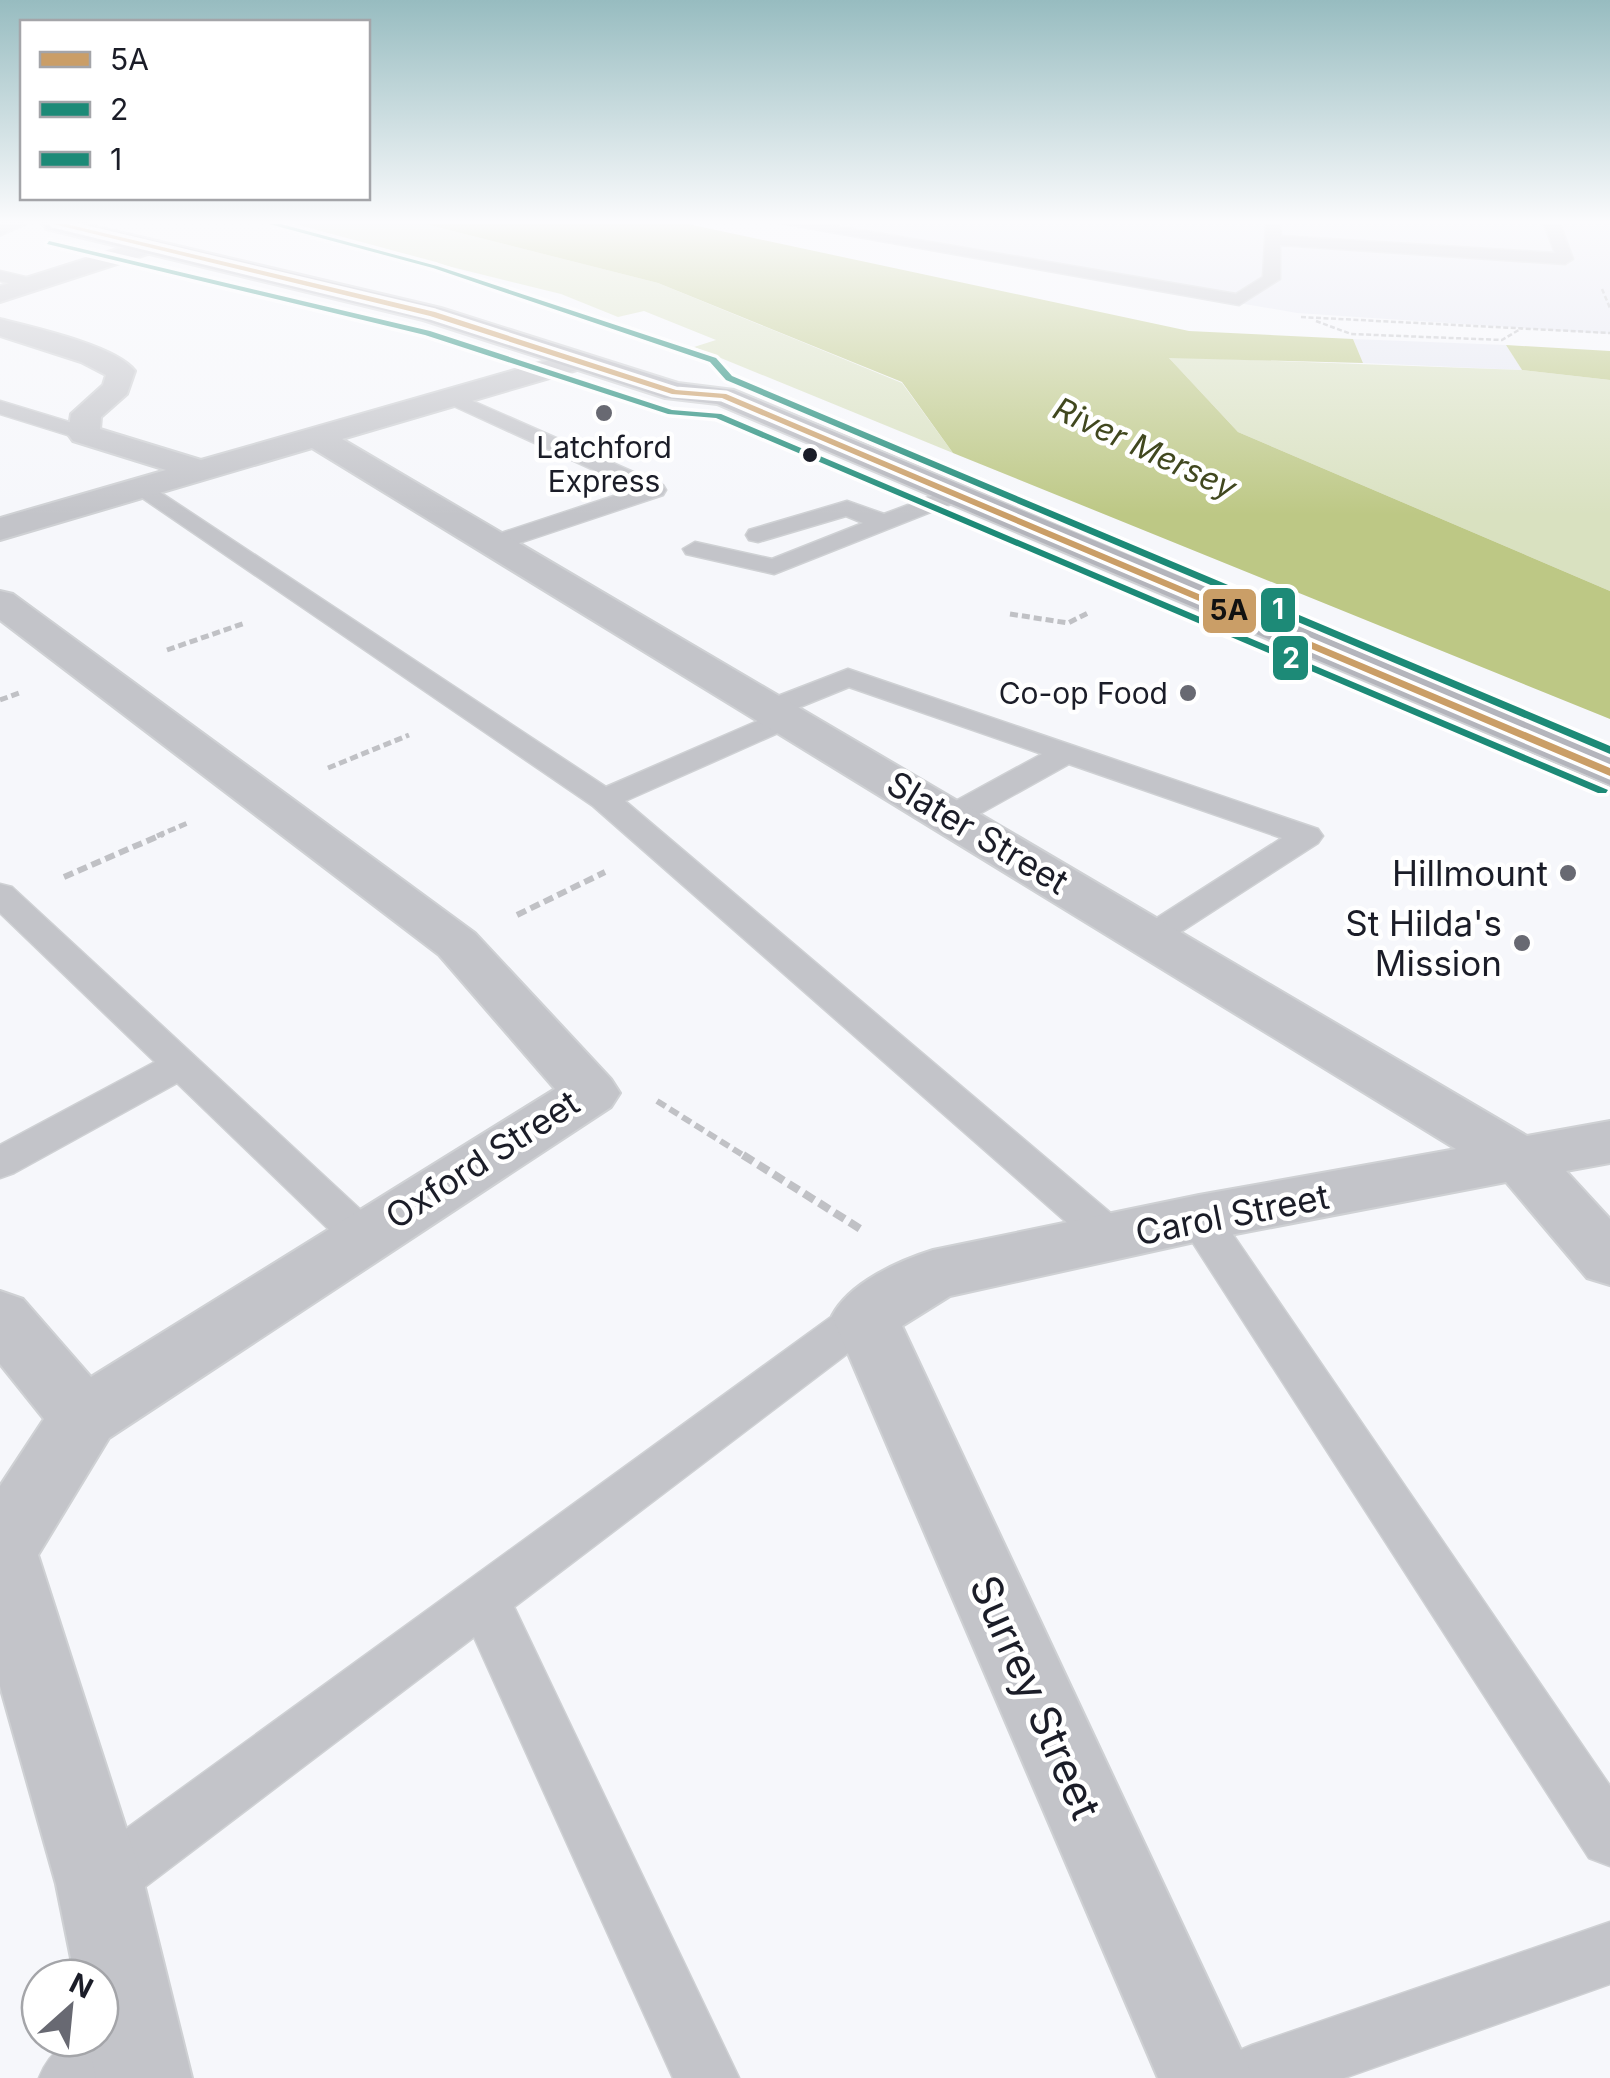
<svg xmlns="http://www.w3.org/2000/svg" width="1610" height="2078" viewBox="0 0 1610 2078" font-family="Inter,sans-serif">
	<style>
		.built { fill: #e6e8f2 }
		.green { fill: #d9e1c0 }
		.water { fill: #bdc885 }
		.lines { fill: none; stroke-linecap: round; stroke-linejoin: round }
		.service-casing { stroke: #cfd1d4; stroke-width: 3 }
		.minor-casing { stroke: #cfd1d4; stroke-width: 4 }
		.trunk-casing { stroke: #cfd1d4; stroke-width: 4 }
		.path-far3 { stroke: #c0c1c5; stroke-width: 2.5; stroke-dasharray: 5 2.5; stroke-linecap: butt }
		.path-far2 { stroke: #c0c1c5; stroke-width: 5; stroke-dasharray: 8 4; stroke-linecap: butt }
		.path-far1 { stroke: #c0c1c5; stroke-width: 6; stroke-dasharray: 10 5; stroke-linecap: butt }
		.path { stroke: #c0c1c5; stroke-width: 8; stroke-dasharray: 12 6; stroke-linecap: butt }
		.service { fill: #c3c4c9; fill-rule: evenodd }
		.minor { fill: #c3c4c9; fill-rule: evenodd }
		.trunk { fill: #b4b5bc; fill-rule: evenodd }
		.bus-1-casing { stroke: #fff; stroke-width: 7 }
		.bus-2-casing { stroke: #fff; stroke-width: 7 }
		.bus-3-casing { stroke: #fff; stroke-width: 7 }
		.bus-1 { fill: #ca9e67; fill-rule: evenodd }
		.bus-2 { fill: #1d8a77; fill-rule: evenodd }
		.bus-3 { fill: #1d8a77; fill-rule: evenodd }
		.poi-dot { fill: #686972; stroke: #fff; stroke-width: 4 }
		.bus-dot { fill: #1b1d28; stroke: #fff; stroke-width: 4 }
		.labels { text-anchor: middle; dominant-baseline: central; stroke-width: 9; stroke-linejoin: round; paint-order: stroke }
		.far-poi-label { font-size: 30px; fill: #1b1d28; stroke: #fff }
		.far-water-label { font-size: 32px; font-style: italic; fill: #41481f; stroke: #fff }
		.street-label { font-size: 35px; fill: #1b1d28; stroke: #fff }
		.poi-label { font-size: 35px; fill: #1b1d28; stroke: #fff; text-anchor: end }
		.near-street-label { font-size: 42px; fill: #1b1d28; stroke: #fff }
		.line-badge { stroke: #fff; stroke-width: 4 }
		.badge-label { font-size: 28px; text-anchor: middle; font-weight: bold; fill: #fff }
		.pale-badge-label { font-size: 28px; text-anchor: middle; font-weight: bold; fill: #111 }
	</style>
	<rect width="100%" height="100%" fill="#f6f7fb"/>
	<g class="built">
		<path d="M 778,224 L 1610,224 L 1610,334 L 1297,313 Z"/>
		<path d="M 1353,339 L 1506,345 L 1522,370 L 1363,363 Z"/>
	</g>
	<g class="green">
		<path d="M 278,224 L 425,224 L 658,283 L 902,383 L 953,453 L 694,347 L 716,340 L 644,311 L 618,317 L 561,294 Z"/>
		<path d="M 1168,357 L 1522,370 L 1610,380 L 1610,591 L 1238,432 Z"/>
	</g>
	<g class="water">
		<path d="M 425,224 L 688,224 L 1189,331 L 1353,339 L 1363,363 L 1169,358 L 1238,432 L 1610,591 L 1610,719 L 953,453 L 902,382 L 658,283 Z"/>
		<path d="M 1506,345 L 1610,351 L 1610,380 L 1522,370 Z"/>
	</g>
	<g class="lines">
		<defs>
			<g id="service">
				<path d="M 786,224 L 824,224 L 1236,294 L 1263,277 L 1266,224 L 1280,224 L 1281,236 L 1555,253 L 1544,224 L 1560,224 L 1573,259 L 1565,264 L 1280,245 L 1280,279 L 1239,305 Z"/>
				<path d="M 0,271 L 38,280 L 41,284 L 32,289 L 0,281 Z"/>
				<path d="M 452,392 L 663,485 L 666,490 L 663,495 L 504,548 L 486,548 L 483,543 L 486,538 L 635,489 L 445,402 L 442,398 Z"/>
				<path d="M 0,401 L 92,429 L 95,434 L 84,440 L 0,414 Z"/>
				<path d="M 146,483 L 606,787 L 767,717 L 756,709 L 760,703 L 848,669 L 1318,829 L 1323,836 L 1318,843 L 1162,944 L 1150,948 L 1138,944 L 1133,937 L 1138,930 L 1282,838 L 1069,764 L 963,823 L 941,823 L 936,816 L 941,809 L 1042,754 L 849,687 L 790,711 L 800,719 L 796,725 L 625,801 L 1127,1227 L 1133,1238 L 1127,1249 L 1112,1254 L 1097,1249 L 593,806 L 138,495 L 135,490 L 138,485 Z"/>
				<path d="M 953,488 L 961,490 L 964,495 L 961,500 L 774,574 L 686,554 L 683,549 L 695,542 L 772,559 L 863,523 L 846,516 L 758,542 L 749,540 L 746,535 L 749,530 L 847,501 L 884,514 Z"/>
				<path d="M 0,884 L 12,887 L 377,1225 L 383,1236 L 377,1247 L 362,1252 L 347,1247 L 177,1083 L 14,1173 L 0,1178 L 0,1145 L 155,1062 L 0,913 Z"/>
				<path d="M 1199,1202 L 1214,1207 L 1610,1786 L 1610,1866 L 1589,1858 L 1184,1229 L 1178,1218 L 1184,1207 Z"/>
				<path d="M 865,1298 L 881,1304 L 887,1316 L 881,1328 L 514,1607 L 739,2078 L 673,2078 L 474,1637 L 121,1905 L 100,1914 L 79,1905 L 70,1884 L 79,1863 L 849,1304 Z"/>
				<path d="M 1610,1922 L 1610,1984 L 1344,2078 L 1219,2078 L 1229,2055 L 1252,2045 Z"/>
				<path d="M 134,2008 L 157,2017 L 166,2040 L 157,2063 L 132,2078 L 39,2078 C 51,2049 68,2038 100,2038 L 100,2024 Z"/>
			</g>
			<g id="minor">
				<path d="M 0,224 L 25,224 L 0,235 Z"/>
				<path d="M 149,239 L 161,246 L 157,251 L 0,302 L 0,286 Z"/>
				<path d="M 0,319 C 32,327 117,346 135,371 L 127,394 L 101,417 L 100,429 L 201,460 L 567,355 L 587,355 L 591,361 L 587,367 L 342,439 L 1527,1136 L 1610,1121 L 1610,1163 L 1566,1171 L 1610,1219 L 1610,1285 L 1587,1278 L 1506,1182 L 1199,1241 L 950,1296 L 902,1326 L 1254,2078 L 1158,2078 L 832,1316 C 849,1283 898,1261 933,1250 L 1199,1195 L 1456,1149 L 312,448 L 0,540 L 0,518 L 166,470 L 73,441 L 68,434 L 71,414 L 103,385 L 106,375 L 81,362 L 0,336 Z"/>
				<path d="M 0,591 L 13,594 L 475,933 L 611,1079 L 620,1093 L 611,1107 L 109,1438 L 38,1555 L 144,1884 L 192,2078 L 96,2078 L 88,2038 L 100,2038 L 100,1978 L 75,1978 L 56,1884 L 0,1686 L 0,1486 L 44,1419 L 0,1364 L 0,1291 L 23,1299 L 91,1377 L 555,1089 L 439,955 L 0,620 Z"/>
			</g>
			<path id="trunk" d="M 43,224 L 85,224 L 441,308 L 678,383 L 734,390 L 1610,756 L 1610,785 L 717,404 L 665,398 L 423,320 L 46,229 Z"/>
		</defs>
		<use href="#service" class="service-casing"/>
		<use href="#minor" class="minor-casing"/>
		<use href="#trunk" class="trunk-casing"/>
		<g class="path-far3">
			<path d="M 1602,289 L 1610,308"/>
			<path d="M 1301,317 L 1610,333"/>
			<path d="M 1316,321 L 1351,334 L 1502,340 L 1522,328"/>
		</g>
		<g class="path-far2">
			<path d="M 1010,614 L 1068,623 L 1090,612"/>
			<path d="M 167,650 L 245,623"/>
			<path d="M 0,700 L 22,692"/>
			<path d="M 328,768 L 409,735"/>
			<path d="M 157,836 L 190,822"/>
		</g>
		<g class="path-far1">
			<path d="M 64,877 L 163,834"/>
			<path d="M 517,915 L 605,872"/>
			<path d="M 657,1101 L 746,1157"/>
		</g>
		<path class="path" d="M 743,1155 L 862,1230"/>
		<use href="#service" class="service"/>
		<use href="#minor" class="minor"/>
		<use href="#trunk" class="trunk"/>
		<defs>
			<path id="bus-1" d="M 53,224 L 66,224 L 435,312 L 676,390 L 726,394 L 1610,768 L 1610,776 L 722,398 L 672,394 L 430,316 Z"/>
			<path id="bus-2" d="M 49,241 L 430,331 L 672,410 L 721,414 L 1608,790 L 1606,793 L 1598,793 L 716,418 L 668,414 L 425,335 L 47,244 Z"/>
			<path id="bus-3" d="M 269,224 L 281,224 L 437,266 L 716,358 L 732,376 L 1610,746 L 1610,754 L 726,380 L 710,362 L 433,268 Z"/>
		</defs>
		<use href="#bus-1" class="bus-1-casing"/>
		<use href="#bus-2" class="bus-2-casing"/>
		<use href="#bus-3" class="bus-3-casing"/>
		<use href="#bus-1" class="bus-1"/>
		<use href="#bus-2" class="bus-2"/>
		<use href="#bus-3" class="bus-3"/>
	</g>
	<linearGradient id="sky" x2="0" y2="1"><stop stop-color="#97bcc0"/><stop offset="0.43" stop-color="#fbfbfd"/><stop offset="1" stop-color="#fbfbfd" stop-opacity="0"/></linearGradient>
	<rect width="1610" height="515" fill="url(#sky)"/>
	<g class="poi-dot">
		<circle cx="604" cy="413" r="10"/>
		<circle cx="1188" cy="693" r="10"/>
		<circle cx="1568" cy="873" r="10"/>
		<circle cx="1522" cy="943" r="10"/>
	</g>
	<circle class="bus-dot" cx="810" cy="455" r="9"/>
	<g class="labels">
		<g class="far-poi-label">
			<text x="604" y="447">Latchford<tspan x="604" dy="34">Express</tspan></text>
			<text x="1168" y="693" text-anchor="end">Co-op Food</text>
		</g>
		<g class="far-water-label">
			<text transform="translate(1145 448) rotate(25)">River Mersey</text>
		</g>
		<g class="street-label">
			<text transform="translate(978 832) rotate(31)">Slater Street</text>
			<text transform="translate(482 1159) rotate(-33)">Oxford Street</text>
			<text transform="translate(1232 1214) rotate(-11)">Carol Street</text>
		</g>
		<g class="poi-label">
			<text x="1548" y="873">Hillmount</text>
			<text x="1502" y="923">St Hilda's<tspan x="1502" dy="40">Mission</tspan></text>
		</g>
		<g class="near-street-label">
			<text transform="translate(1036 1697) rotate(66)">Surrey Street</text>
		</g>
	</g>
	<g class="line-badge">
		<rect x="1259" y="586" width="38" height="48" rx="10" fill="#1d8a77"/>
		<rect x="1201" y="587" width="57" height="48" rx="10" fill="#ca9e67"/>
		<rect x="1271" y="634" width="39" height="48" rx="10" fill="#1d8a77"/>
	</g>
	<g class="badge-label">
		<text x="1278" y="619">1</text>
		<text x="1291" y="668">2</text>
	</g>
	<g class="pale-badge-label">
		<text x="1229" y="620">5A</text>
	</g>
	<rect x="20" y="20" width="350" height="180" fill="#ffffff" stroke="#a4a5a9" stroke-width="2.5"/>
	<rect x="40" y="52" width="50" height="15" fill="#ca9e67" stroke="#a4a5a9" stroke-width="2.5"/>
	<text x="110" y="70" font-size="30" fill="#1b1d28">5A</text>
	<rect x="40" y="102" width="50" height="15" fill="#1d8a77" stroke="#a4a5a9" stroke-width="2.5"/>
	<text x="110" y="120" font-size="30" fill="#1b1d28">2</text>
	<rect x="40" y="152" width="50" height="15" fill="#1d8a77" stroke="#a4a5a9" stroke-width="2.5"/>
	<text x="110" y="170" font-size="30" fill="#1b1d28">1</text>
	<g transform="translate(70 2008) rotate(27)"><circle r="48" fill="#ffffff" stroke="#a4a5a9" stroke-width="2.5"/>
	<path d="M0-8L18 38L0 25L-18 38Z" fill="#686972"/>
	<text y="-15" font-size="28" font-weight="bold" text-anchor="middle" fill="#1b1d28">N</text>
	</g>
</svg>
